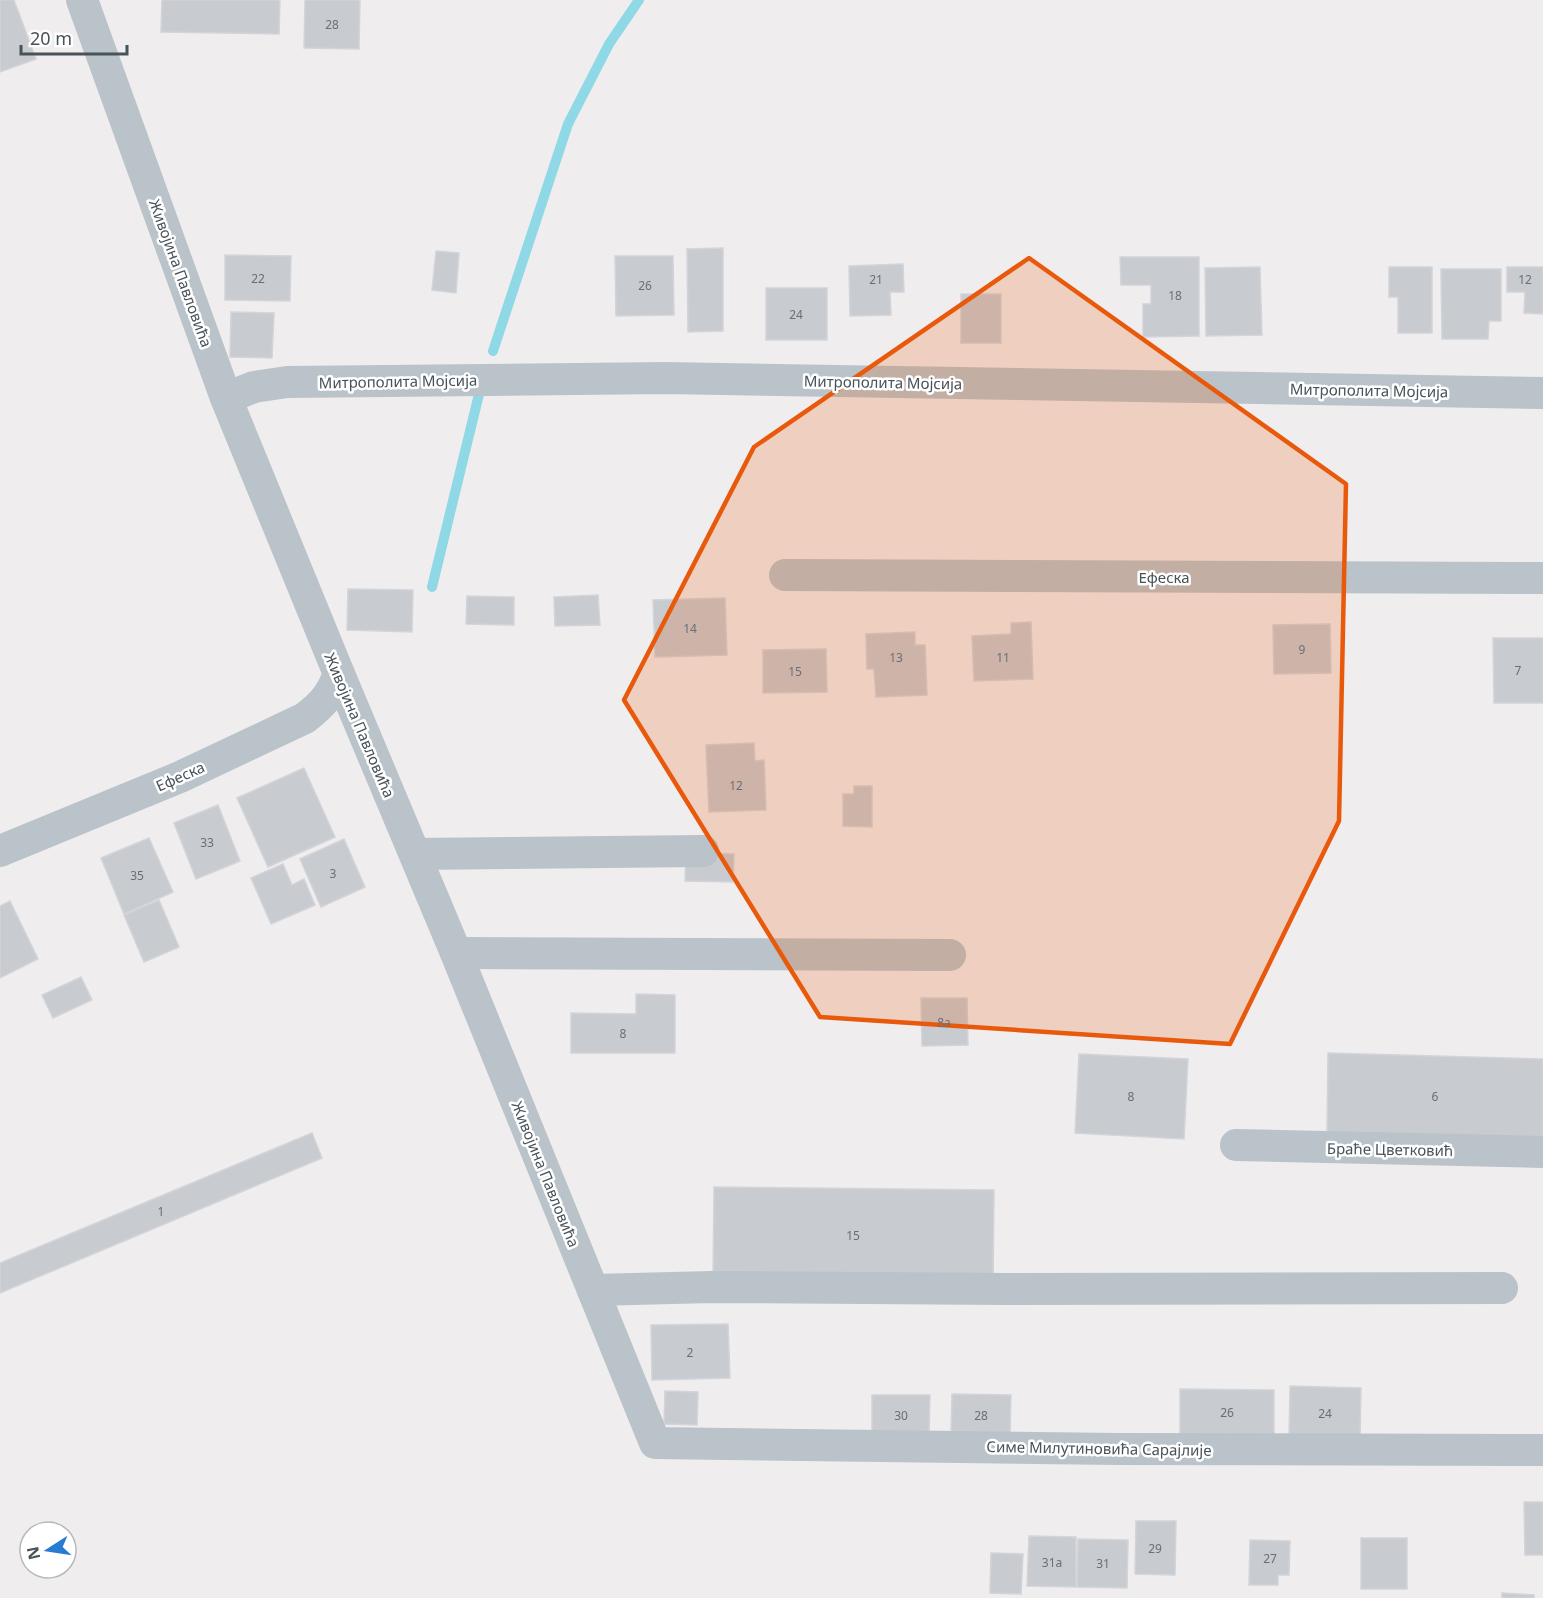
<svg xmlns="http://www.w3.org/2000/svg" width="1543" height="1598" viewBox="0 0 1543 1598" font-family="'Noto Sans',sans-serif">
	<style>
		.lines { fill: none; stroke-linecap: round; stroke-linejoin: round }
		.stream { stroke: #8fd8e5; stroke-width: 10 }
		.building { fill: #c8cbd0; stroke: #d2d4d9; stroke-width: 1.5 }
		.minor { stroke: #bac3c9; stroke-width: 32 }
		.marked { fill: #e8590c; fill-opacity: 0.2; stroke: #e8590c; stroke-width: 4.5; stroke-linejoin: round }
		.labels { text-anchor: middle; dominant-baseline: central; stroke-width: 5; stroke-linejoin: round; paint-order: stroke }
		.number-label { font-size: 12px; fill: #677077 }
		.street-label { font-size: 15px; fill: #475259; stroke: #fff }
	</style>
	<rect width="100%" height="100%" fill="#f0edee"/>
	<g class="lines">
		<g class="stream">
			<path d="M 493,351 L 568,124 L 609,44 L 639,0"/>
			<path d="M 432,587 L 481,386"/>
		</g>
	</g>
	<g class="building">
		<path d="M 0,0 L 14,0 L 36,59 L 0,72 Z"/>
		<path d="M 162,0 L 280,0 L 279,34 L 161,32 Z"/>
		<path d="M 305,0 L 360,0 L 359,49 L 304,48 Z"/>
		<path d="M 723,248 L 723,331 L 688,332 L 687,249 Z"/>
		<path d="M 436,251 L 459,253 L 456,293 L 432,290 Z"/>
		<path d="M 225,255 L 291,256 L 290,301 L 225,300 Z"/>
		<path d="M 615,256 L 673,256 L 674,315 L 616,316 Z"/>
		<path d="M 1120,257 L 1199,257 L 1199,336 L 1143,337 L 1143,304 L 1151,304 L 1151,285 L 1121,285 Z"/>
		<path d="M 903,264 L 904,292 L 890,292 L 891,315 L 850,316 L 849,266 Z"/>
		<path d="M 1260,267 L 1262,335 L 1206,336 L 1205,268 Z"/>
		<path d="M 1389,267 L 1432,267 L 1432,333 L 1398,333 L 1398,297 L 1389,297 Z"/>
		<path d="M 1507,267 L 1543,267 L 1543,314 L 1524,313 L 1525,292 L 1507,292 Z"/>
		<path d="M 1441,269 L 1501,269 L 1501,321 L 1489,321 L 1488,339 L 1442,339 Z"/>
		<rect x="766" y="288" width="61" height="52"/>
		<rect x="961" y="294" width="40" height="49"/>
		<path d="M 231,312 L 274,313 L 272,358 L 230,357 Z"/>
		<path d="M 348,589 L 413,590 L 412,632 L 347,630 Z"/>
		<path d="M 598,595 L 600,625 L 555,626 L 554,597 Z"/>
		<path d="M 467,596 L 514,597 L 514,625 L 466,624 Z"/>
		<path d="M 725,598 L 727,655 L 655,657 L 653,600 Z"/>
		<path d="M 1031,622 L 1033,679 L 974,681 L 972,636 L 1011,634 L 1011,623 Z"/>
		<path d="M 1330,624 L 1331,673 L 1274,674 L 1273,625 Z"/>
		<path d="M 915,632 L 915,645 L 925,645 L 927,695 L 876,697 L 874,669 L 867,669 L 866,634 Z"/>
		<path d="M 1493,638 L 1543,638 L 1543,703 L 1494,703 Z"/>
		<path d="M 826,649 L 827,692 L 763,693 L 763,650 Z"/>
		<path d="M 754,743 L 755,761 L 764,760 L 766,810 L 709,812 L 706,745 Z"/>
		<path d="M 304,768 L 335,837 L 268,867 L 237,798 Z"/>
		<path d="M 854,786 L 872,786 L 872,827 L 843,826 L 843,794 L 854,794 Z"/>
		<path d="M 218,805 L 240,861 L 196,879 L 174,823 Z"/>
		<path d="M 149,838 L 173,892 L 124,914 L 101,858 Z"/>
		<path d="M 344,839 L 365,887 L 321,907 L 300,859 Z"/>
		<path d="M 686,853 L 734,854 L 733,882 L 685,881 Z"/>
		<path d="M 283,864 L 292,885 L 304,879 L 315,905 L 271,924 L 251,878 Z"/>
		<path d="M 159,900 L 179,947 L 144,962 L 124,915 Z"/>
		<path d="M 10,901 L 38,959 L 0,978 L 0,906 Z"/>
		<path d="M 81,977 L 92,1000 L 53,1018 L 42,995 Z"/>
		<path d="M 636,994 L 675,995 L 675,1053 L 571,1053 L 571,1013 L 636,1014 Z"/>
		<path d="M 921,998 L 967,998 L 968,1045 L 922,1046 Z"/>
		<path d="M 1328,1053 L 1543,1059 L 1543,1140 L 1327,1134 Z"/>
		<path d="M 1079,1054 L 1188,1059 L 1184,1139 L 1075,1133 Z"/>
		<path d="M 312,1133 L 322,1158 L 0,1293 L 0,1263 Z"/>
		<path d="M 714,1187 L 994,1190 L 993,1285 L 713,1281 Z"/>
		<path d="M 728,1324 L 730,1378 L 652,1380 L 651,1325 Z"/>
		<path d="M 1290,1386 L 1361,1388 L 1360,1440 L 1289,1438 Z"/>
		<path d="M 1180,1389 L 1274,1390 L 1274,1435 L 1180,1434 Z"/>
		<path d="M 665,1391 L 698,1392 L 697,1425 L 664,1424 Z"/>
		<path d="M 952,1394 L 1011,1395 L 1010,1435 L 951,1434 Z"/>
		<path d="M 872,1395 L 930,1395 L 929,1435 L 872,1434 Z"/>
		<path d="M 1524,1502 L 1543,1502 L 1543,1555 L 1525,1555 Z"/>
		<path d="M 1136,1521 L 1176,1521 L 1175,1575 L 1135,1574 Z"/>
		<path d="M 1029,1536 L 1076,1537 L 1076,1587 L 1027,1586 Z"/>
		<rect x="1361" y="1538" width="46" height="51"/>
		<path d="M 1078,1539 L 1128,1540 L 1127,1588 L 1077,1587 Z"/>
		<path d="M 1250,1540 L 1290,1541 L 1289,1575 L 1278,1575 L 1278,1585 L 1249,1585 Z"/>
		<path d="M 991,1553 L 1023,1554 L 1021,1594 L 990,1593 Z"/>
		<path d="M 1502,1593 L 1534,1595 L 1534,1598 L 1502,1598 Z"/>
	</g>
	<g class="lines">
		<g class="minor">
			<path d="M 82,0 L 226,398 L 339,674 L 456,953 L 655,1443 L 1117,1449 L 1543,1450"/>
			<path d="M 226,398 L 254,387 L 287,382 L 665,378 L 1543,393"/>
			<path d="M 785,575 L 1543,578"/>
			<path d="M 0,851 L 180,777 L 305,718 C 323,704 331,695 339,674"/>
			<path d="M 415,854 L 703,851"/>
			<path d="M 456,953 L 950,955"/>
			<path d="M 1236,1145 L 1543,1152"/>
			<path d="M 593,1290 L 712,1287 L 1004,1289 L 1502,1288"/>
		</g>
	</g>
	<path class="marked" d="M 1029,258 L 1346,484 L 1339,821 L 1230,1044 L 820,1017 L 624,700 L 754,447 Z"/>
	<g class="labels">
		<g class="number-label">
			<text x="332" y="24">28</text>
			<text x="258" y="278">22</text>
			<text x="876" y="279">21</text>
			<text x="1525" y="279">12</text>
			<text x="645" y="285">26</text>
			<text x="1175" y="295">18</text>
			<text x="796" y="314">24</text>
			<text x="690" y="628">14</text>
			<text x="1302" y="649">9</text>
			<text x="896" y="657">13</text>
			<text x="1003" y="657">11</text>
			<text x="1518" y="670">7</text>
			<text x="795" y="671">15</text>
			<text x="736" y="785">12</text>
			<text x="207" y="842">33</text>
			<text x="333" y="873">3</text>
			<text x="137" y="875">35</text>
			<text x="944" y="1022">8a</text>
			<text x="623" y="1033">8</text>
			<text x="1131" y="1096">8</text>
			<text x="1435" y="1096">6</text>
			<text x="161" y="1211">1</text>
			<text x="853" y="1235">15</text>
			<text x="690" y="1352">2</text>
			<text x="1227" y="1412">26</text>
			<text x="1325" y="1413">24</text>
			<text x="901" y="1415">30</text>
			<text x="981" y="1415">28</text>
			<text x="1155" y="1548">29</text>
			<text x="1270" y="1558">27</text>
			<text x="1052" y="1562">31a</text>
			<text x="1103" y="1563">31</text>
		</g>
		<g class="street-label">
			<text transform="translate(181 273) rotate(70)">Живојина Павловића</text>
			<text transform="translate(398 381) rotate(-1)">Митрополита Мојсија</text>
			<text transform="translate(883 382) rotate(1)">Митрополита Мојсија</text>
			<text transform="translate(1369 390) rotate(1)">Митрополита Мојсија</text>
			<text x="1164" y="577">Ефеска</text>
			<text transform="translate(360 725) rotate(67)">Живојина Павловића</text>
			<text transform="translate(180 776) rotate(-24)">Ефеска</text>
			<text transform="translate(1390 1149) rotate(1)">Браће Цветковић</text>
			<text transform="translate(546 1174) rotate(68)">Живојина Павловића</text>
			<text transform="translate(1099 1448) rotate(1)">Симе Милутиновића Сарајлије</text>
		</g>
	</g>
	<g transform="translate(48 1550) rotate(258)"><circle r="28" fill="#ffffff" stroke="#b5babd" stroke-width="1.5"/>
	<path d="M0-4.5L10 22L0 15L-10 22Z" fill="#267cd1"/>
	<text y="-9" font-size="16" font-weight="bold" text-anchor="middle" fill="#475259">N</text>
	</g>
	<path d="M21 45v9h106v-9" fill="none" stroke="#475259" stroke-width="3"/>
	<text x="30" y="45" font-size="18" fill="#475259" stroke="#ffffff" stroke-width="4.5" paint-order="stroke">20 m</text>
</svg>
